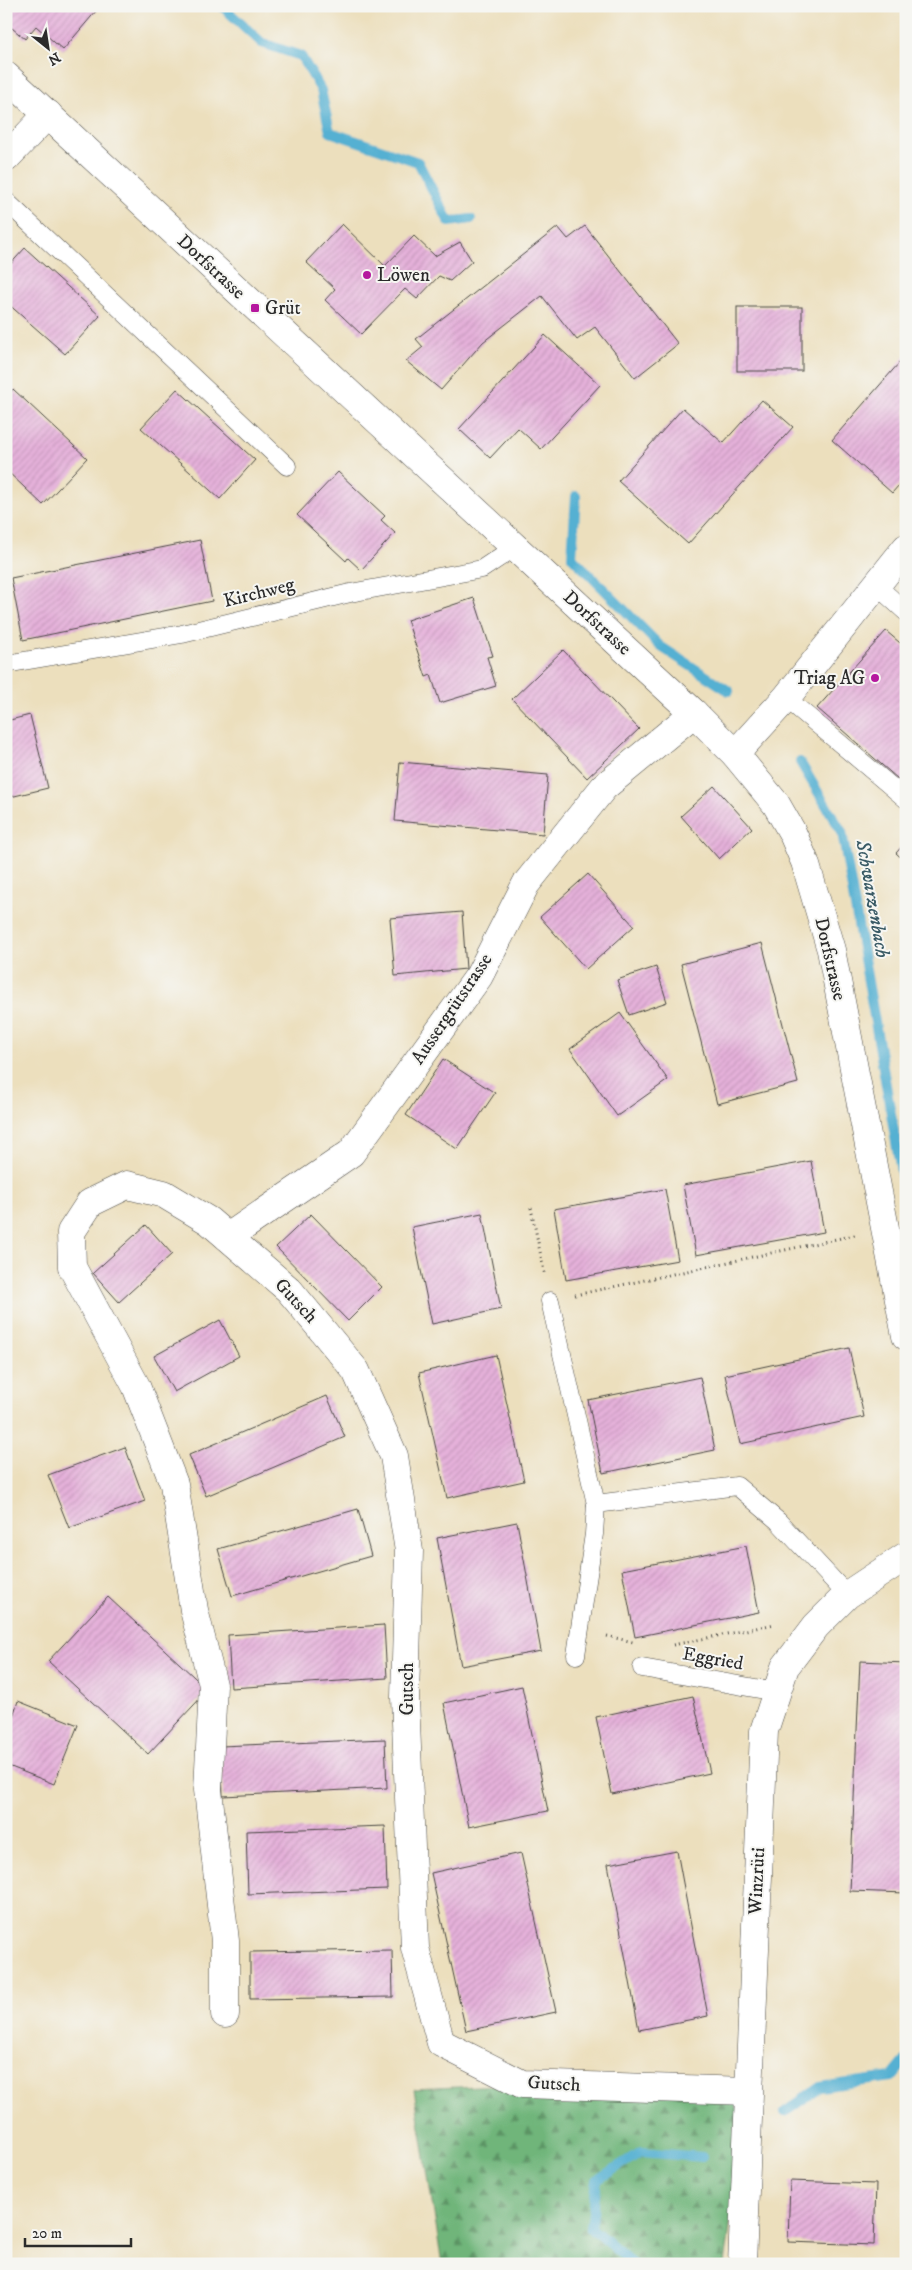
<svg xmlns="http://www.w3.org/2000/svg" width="912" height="2270" viewBox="0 0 912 2270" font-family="'IM FELL DW Pica',serif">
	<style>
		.forest { fill: url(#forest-firs); stroke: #4d7052 }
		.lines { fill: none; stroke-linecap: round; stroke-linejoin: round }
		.stream { stroke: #54b0d2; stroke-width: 10 }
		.building { fill: url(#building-hatch) }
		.service-casing { stroke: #484641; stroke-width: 19 }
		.minor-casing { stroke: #484641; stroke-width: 29 }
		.tertiary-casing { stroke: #484641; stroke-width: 29 }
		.path { stroke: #484641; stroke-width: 3; stroke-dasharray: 1 4; stroke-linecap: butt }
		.service { stroke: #fff; stroke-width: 18 }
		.minor { stroke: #fff; stroke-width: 28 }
		.tertiary { stroke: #fff; stroke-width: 28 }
		.poi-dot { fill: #b5179e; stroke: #f6f6f2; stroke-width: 2 }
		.labels { text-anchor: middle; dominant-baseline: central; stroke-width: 4; stroke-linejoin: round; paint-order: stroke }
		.street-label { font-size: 19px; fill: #2b2b2b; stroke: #f6f6f2 }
		.poi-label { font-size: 19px; fill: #2b2b2b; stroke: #f6f6f2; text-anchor: start }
		.water-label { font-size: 20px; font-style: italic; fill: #395a65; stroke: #f6f6f2 }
	</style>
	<defs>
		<pattern id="forest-firs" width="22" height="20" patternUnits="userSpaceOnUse" patternTransform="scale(1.25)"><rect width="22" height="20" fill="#6fb57a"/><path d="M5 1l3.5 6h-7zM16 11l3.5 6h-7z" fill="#5b9364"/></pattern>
		<pattern id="building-hatch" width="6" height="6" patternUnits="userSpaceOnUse" patternTransform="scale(1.25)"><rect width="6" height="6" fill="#e5b1da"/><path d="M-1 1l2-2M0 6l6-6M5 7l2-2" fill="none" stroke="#c598bb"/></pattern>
	</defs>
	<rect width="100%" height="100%" fill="#f6f6f2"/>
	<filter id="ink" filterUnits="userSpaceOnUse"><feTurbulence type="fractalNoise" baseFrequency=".02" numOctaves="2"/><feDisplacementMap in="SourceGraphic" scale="10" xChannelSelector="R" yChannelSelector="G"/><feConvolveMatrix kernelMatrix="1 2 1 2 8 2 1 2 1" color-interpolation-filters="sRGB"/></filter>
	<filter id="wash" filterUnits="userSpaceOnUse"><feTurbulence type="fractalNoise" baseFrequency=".0096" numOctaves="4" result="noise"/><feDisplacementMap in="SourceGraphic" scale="20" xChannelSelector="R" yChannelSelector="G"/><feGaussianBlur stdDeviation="1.12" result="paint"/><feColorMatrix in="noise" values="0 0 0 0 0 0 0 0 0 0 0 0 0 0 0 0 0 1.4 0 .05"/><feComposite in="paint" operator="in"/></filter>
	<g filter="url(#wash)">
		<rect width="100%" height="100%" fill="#ecdfbd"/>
		<path class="forest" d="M 522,2084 L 748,2091 L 725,2264 L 442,2264 L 414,2089 Z"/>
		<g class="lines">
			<g class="stream">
				<path d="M 222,6 L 262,43 L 301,56 L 321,90 L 330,132 L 418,162 L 449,222 L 471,219"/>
				<path d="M 576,496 L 572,557 L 660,646 L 729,691"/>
				<path d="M 800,762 L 842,832 L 906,1200"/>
				<path d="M 785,2112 L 820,2087 L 892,2077 L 906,2060"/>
				<path d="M 633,2264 L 591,2228 L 597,2180 L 641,2152 L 702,2157"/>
			</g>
		</g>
		<g id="blocks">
			<g class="building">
				<path d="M 6,6 L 93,6 L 97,10 L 63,50 L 36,26 L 25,39 L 6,23 Z"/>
				<path d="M 342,224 L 385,266 L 414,236 L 435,256 L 460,242 L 472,261 L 450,281 L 439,276 L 417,299 L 405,289 L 361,334 L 325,300 L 335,289 L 306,262 Z"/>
				<path d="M 585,226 L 678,344 L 635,378 L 595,327 L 577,340 L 542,296 L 483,342 L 441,390 L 406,361 L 423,347 L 416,339 L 558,227 L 568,239 Z"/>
				<path d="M 25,248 L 100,316 L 65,354 L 6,302 L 6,269 Z"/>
				<rect x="737" y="307" width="65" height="64"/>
				<path d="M 545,335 L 600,385 L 541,449 L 518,428 L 490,458 L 459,429 Z"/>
				<path d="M 906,355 L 906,477 L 892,493 L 832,440 Z"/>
				<path d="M 13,389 L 87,458 L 43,505 L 6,470 L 6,397 Z"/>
				<path d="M 177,389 L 255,460 L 220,499 L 141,428 Z"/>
				<path d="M 762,400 L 793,427 L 688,544 L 618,481 L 683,408 L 723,443 Z"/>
				<path d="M 338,472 L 385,516 L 381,520 L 395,533 L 361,570 L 348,558 L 346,561 L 297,515 Z"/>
				<path d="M 200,540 L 212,601 L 23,640 L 11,578 Z"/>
				<path d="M 474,598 L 493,656 L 487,657 L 496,686 L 440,703 L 431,675 L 426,677 L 407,620 Z"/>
				<path d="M 886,631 L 906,648 L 906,786 L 817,708 Z"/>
				<path d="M 563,650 L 639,729 L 587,778 L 512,699 Z"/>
				<path d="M 30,715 L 48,788 L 6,798 L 6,721 Z"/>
				<path d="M 400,762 L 548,775 L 543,834 L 395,821 Z"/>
				<path d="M 714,786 L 752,828 L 719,859 L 681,816 Z"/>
				<path d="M 906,842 L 906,862 L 896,853 Z"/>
				<path d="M 588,874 L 634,926 L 586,969 L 540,917 Z"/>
				<path d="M 462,912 L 466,969 L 395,976 L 390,918 Z"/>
				<path d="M 762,943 L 798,1083 L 717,1104 L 681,964 Z"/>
				<path d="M 656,967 L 667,1002 L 629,1015 L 617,980 Z"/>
				<path d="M 620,1013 L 668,1080 L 617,1116 L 570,1049 Z"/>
				<path d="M 443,1059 L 495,1093 L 457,1149 L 406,1115 Z"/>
				<path d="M 811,1161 L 824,1232 L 696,1255 L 683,1185 Z"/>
				<path d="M 665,1189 L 678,1260 L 566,1280 L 554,1209 Z"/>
				<path d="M 482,1213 L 501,1309 L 432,1324 L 412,1227 Z"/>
				<path d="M 311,1214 L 382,1287 L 348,1321 L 276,1247 Z"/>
				<path d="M 146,1225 L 172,1254 L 119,1302 L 93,1273 Z"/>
				<path d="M 220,1320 L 239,1356 L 174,1392 L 154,1356 Z"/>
				<path d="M 849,1348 L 864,1417 L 740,1444 L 725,1375 Z"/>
				<path d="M 496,1355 L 524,1481 L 447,1498 L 419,1373 Z"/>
				<path d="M 700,1377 L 715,1450 L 603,1473 L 588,1400 Z"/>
				<path d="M 327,1396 L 345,1437 L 206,1496 L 189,1455 Z"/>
				<path d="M 125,1447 L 145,1501 L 69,1528 L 48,1475 Z"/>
				<path d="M 358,1509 L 371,1556 L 232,1596 L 218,1549 Z"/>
				<path d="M 517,1522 L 541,1651 L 461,1666 L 437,1538 Z"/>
				<path d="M 746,1546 L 759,1612 L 635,1637 L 622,1570 Z"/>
				<path d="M 108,1597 L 208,1690 L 148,1754 L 48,1661 Z"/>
				<path d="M 384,1625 L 387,1678 L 231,1688 L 228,1635 Z"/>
				<path d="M 860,1661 L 906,1663 L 906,1893 L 850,1891 Z"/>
				<path d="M 522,1686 L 548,1811 L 469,1827 L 444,1703 Z"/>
				<path d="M 693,1696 L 710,1773 L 612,1794 L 596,1717 Z"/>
				<path d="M 18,1701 L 78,1725 L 54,1784 L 6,1765 L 6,1737 Z"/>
				<path d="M 385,1739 L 387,1788 L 223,1796 L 221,1746 Z"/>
				<path d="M 385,1826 L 387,1889 L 248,1894 L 246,1831 Z"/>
				<path d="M 677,1851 L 708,2016 L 639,2030 L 608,1864 Z"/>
				<path d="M 521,1853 L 556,2012 L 466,2031 L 431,1873 Z"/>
				<path d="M 392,1950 L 393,1997 L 250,1999 L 250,1952 Z"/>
				<path d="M 790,2181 L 876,2184 L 874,2245 L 788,2242 Z"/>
			</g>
		</g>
	</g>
	<g filter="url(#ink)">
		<use href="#blocks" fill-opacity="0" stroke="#484641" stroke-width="1"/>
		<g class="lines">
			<defs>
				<g id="service">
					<path d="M 6,201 L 287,466"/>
					<path d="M 876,585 L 906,612"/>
					<path d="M 6,664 L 182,634 L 350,593 L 482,569 L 515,547"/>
					<path d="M 786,698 L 906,799"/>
					<path d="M 550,1301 L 596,1504 L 594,1534 L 576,1655"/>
					<path d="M 596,1504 L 737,1486 L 778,1521 L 847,1595"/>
					<path d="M 642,1668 L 777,1692"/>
				</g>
				<g id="minor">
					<path d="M 6,158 L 48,114"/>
					<path d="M 735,754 L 786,698 L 906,548"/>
					<path d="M 228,1237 L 351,1153 L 479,976 L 526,884 L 604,787 L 694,713"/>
					<path d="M 225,2014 L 225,1941 L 208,1790 L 213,1685 L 194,1610 L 174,1484 L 136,1386 L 72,1267 L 71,1232 L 90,1203 L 127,1185 L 164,1194 L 209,1221 L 289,1290 L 356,1371 L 394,1456 L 409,1551 L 405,1697 L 415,1948 L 441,2043 L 522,2084 L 748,2091"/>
					<path d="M 742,2264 L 764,1731 L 785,1667 L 816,1626 L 847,1595 L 906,1556"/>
				</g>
				<path id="tertiary" d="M 6,76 L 694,713 L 735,754 L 776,804 L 792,832 L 805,862 L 831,950 L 906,1336"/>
			</defs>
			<use href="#service" class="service-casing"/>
			<use href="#minor" class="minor-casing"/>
			<use href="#tertiary" class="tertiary-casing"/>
			<g class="path">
				<path d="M 531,1208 L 545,1276"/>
				<path d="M 575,1295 L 855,1235"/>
				<path d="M 607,1636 L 633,1642"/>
				<path d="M 673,1645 L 775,1624"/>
			</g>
			<use href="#service" class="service"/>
			<use href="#minor" class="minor"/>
			<use href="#tertiary" class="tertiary"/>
		</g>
	</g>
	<g class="poi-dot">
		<circle cx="367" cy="275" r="5"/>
		<rect x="250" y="303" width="10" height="10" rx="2.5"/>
		<circle cx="875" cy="678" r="5"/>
	</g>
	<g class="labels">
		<g class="street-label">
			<text transform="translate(211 267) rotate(43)">Dorfstrasse</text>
			<text transform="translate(259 593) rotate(-14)">Kirchweg</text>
			<text transform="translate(597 623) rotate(43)">Dorfstrasse</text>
			<text transform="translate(830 959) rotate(77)">Dorfstrasse</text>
			<text transform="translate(452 1009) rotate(-56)">Aussergrütstrasse</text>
			<text transform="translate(296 1301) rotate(47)">Gutsch</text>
			<text transform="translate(713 1659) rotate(10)">Eggried</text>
			<text transform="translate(407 1689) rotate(-90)">Gutsch</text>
			<text transform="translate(757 1881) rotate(-87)">Winzrüti</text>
			<text transform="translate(554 2084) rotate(3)">Gutsch</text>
		</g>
		<g class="poi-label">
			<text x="377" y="275">Löwen</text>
			<text x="265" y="308">Grüt</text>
			<text x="865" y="678" text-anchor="end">Triag AG</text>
		</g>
		<g class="water-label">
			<text transform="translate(872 899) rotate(80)">Schwarzenbach</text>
		</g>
	</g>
	<rect width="912" height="2270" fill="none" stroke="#f6f6f2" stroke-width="25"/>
	<g transform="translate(48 48) rotate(150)" stroke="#f6f6f2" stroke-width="4" paint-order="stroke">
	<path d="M0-4L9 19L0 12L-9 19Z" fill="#2b2b2b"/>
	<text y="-8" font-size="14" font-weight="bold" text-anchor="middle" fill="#2b2b2b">N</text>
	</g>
	<path d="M25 2238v8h106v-8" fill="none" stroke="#2b2b2b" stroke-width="2.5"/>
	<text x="32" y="2238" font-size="15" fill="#2b2b2b" stroke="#f6f6f2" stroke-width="4" paint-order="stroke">20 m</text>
</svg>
